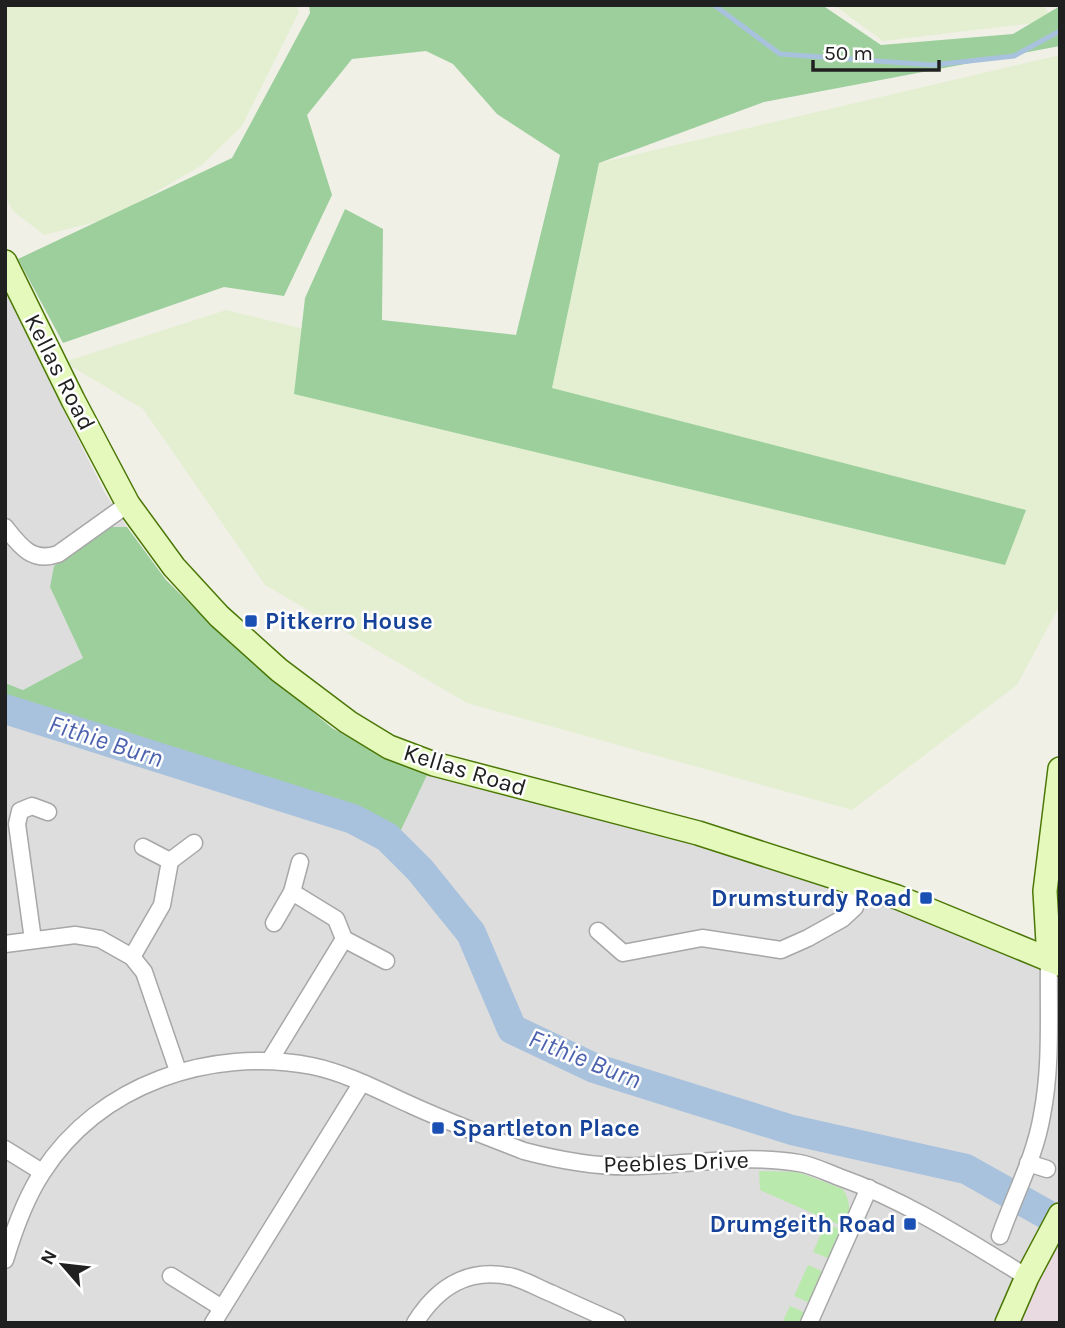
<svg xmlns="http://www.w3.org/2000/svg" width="1065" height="1328" viewBox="0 0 1065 1328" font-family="Karla,sans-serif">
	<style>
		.residential { fill: #dedddd }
		.industrial { fill: #e9d9e1 }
		.farmland { fill: #e4efd2 }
		.grass { fill: #bae9ad }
		.forest { fill: #9ccf9c }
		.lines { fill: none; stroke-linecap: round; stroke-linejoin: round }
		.stream { stroke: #a8c2dd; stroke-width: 5 }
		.river { stroke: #a8c2dd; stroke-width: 30 }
		.street-casing { stroke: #a7a7a7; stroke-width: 19 }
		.secondary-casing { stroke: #4b7706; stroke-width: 26 }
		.street { stroke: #fff; stroke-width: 16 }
		.secondary { stroke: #e5f9bc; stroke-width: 23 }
		.transit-dot { fill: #1a4fb4; stroke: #fff; stroke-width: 2.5 }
		.labels { text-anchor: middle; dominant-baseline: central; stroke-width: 5; stroke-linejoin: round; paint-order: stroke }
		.street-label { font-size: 24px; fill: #202020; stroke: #fff }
		.transit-label { font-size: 24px; font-weight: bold; fill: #164399; stroke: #fff; text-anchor: start }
		.water-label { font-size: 26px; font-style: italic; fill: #4d62af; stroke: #fff }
	</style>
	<rect width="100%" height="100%" fill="#f0f0e7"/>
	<g class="residential">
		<path d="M 5,292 L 105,493 L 127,527 L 111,527 L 50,587 L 83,658 L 23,690 L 5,683 Z"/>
		<path d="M 5,719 L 269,800 L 390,851 L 428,773 L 698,833 L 1060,964 L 1060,1215 L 1007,1323 L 5,1323 Z"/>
	</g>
	<path class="industrial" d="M 1060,1215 L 1060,1323 L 1007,1323 Z"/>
	<g class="farmland">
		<path d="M 5,5 L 297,5 L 299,12 L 242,126 L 202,165 L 112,218 L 44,235 L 13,211 L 5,197 Z"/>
		<path d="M 834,5 L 1044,5 L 1052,21 L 883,41 Z"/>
		<path d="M 1060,55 L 1060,605 L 1017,685 L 852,810 L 467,703 L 265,585 L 143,409 L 64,362 L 226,310 L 540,386 L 599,163 Z"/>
	</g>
	<g class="grass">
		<path d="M 759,1171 L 798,1172 L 843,1189 C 851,1203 851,1212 844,1227 L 760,1190 Z"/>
		<path d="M 826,1223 L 842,1230 L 830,1259 L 813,1252 Z"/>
		<path d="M 808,1265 L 824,1272 L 810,1303 L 794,1296 Z"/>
		<path d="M 790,1306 L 806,1313 L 801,1323 L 782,1323 Z"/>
	</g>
	<g class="forest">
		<path d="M 309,5 L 822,5 L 881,45 L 1013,34 L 1060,6 L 1060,46 L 764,102 L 599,163 L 552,388 L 1026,510 L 1005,565 L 294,394 L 305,298 L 345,209 L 383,229 L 382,320 L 516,335 L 560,155 L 497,114 L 453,64 L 426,51 L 352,59 L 307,115 L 332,195 L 284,296 L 224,287 L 63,343 L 18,259 L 232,158 L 310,13 Z"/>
		<path d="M 111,527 L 127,527 L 166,580 L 232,645 L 332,728 L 386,758 L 428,773 L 391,851 L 269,800 L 5,719 L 5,683 L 23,690 L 83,658 L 50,587 L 54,566 Z"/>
	</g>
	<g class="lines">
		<path class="stream" d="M 714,5 L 780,54 L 933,65 L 1014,56 L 1060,31"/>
		<path class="river" d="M 5,709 L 353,819 L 387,837 L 420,870 L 471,933 L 512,1029 L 594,1068 L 792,1130 L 966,1169 L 1060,1222"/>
		<defs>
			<g id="street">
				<path d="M 5,527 C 20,546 32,563 58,554 L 128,504"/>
				<path d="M 170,861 L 194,843"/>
				<path d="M 292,892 L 336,919 L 344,939 L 386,961"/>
				<path d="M 274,923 L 292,892 L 300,862"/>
				<path d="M 598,931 L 623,953 L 702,938 L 781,950 L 808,938 L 842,919 L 855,907 L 860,885"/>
				<path d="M 33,940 L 17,824 L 20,811 L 32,806 L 48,812"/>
				<path d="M 5,944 L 75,935 L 100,939 L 132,957 L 144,972 L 178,1071"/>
				<path d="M 132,957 L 162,905 L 170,861 L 143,847"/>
				<path d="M 270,1060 L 344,939"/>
				<path d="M 5,1149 L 42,1172"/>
				<path d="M 1028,1163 L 1047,1169"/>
				<path d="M 1000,1236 C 1014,1196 1035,1157 1042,1115 C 1052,1064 1048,1012 1049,960"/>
				<path d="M 5,1260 C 14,1230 25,1199 42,1173 C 100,1083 211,1047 312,1066 C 346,1073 380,1091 411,1105 C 448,1122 486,1136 524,1151 C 562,1161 600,1168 640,1166 C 693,1164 746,1154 799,1163 C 812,1165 826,1172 839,1177 C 907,1201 966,1240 1027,1277"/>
				<path d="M 171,1276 L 222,1308"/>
				<path d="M 213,1323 L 361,1084"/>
				<path d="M 415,1323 C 438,1286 469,1267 513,1277 C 527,1281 540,1289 553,1294 C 574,1304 595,1313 617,1323"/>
				<path d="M 809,1323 L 869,1188"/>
			</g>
			<g id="secondary">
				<path d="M 5,262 L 73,400 L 128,504 L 174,567 L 219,616 L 279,670 L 348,722 L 389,747 L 434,764 L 698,833 L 897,897 L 1060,964"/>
				<path d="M 1049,960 L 1045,891 L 1060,769"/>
				<path d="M 1007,1323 L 1027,1277 L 1060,1215"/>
			</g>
		</defs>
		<use href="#street" class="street-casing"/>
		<use href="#secondary" class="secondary-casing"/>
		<use href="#street" class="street"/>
		<use href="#secondary" class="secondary"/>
	</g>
	<g class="transit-dot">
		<rect x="244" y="614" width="14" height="14" rx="3.5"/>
		<rect x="919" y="891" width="14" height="14" rx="3.5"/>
		<rect x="431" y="1121" width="14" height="14" rx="3.5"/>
		<rect x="903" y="1217" width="14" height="14" rx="3.5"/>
	</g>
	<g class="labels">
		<g class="street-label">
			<text transform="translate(60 372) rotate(63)">Kellas Road</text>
			<text transform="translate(465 770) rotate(17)">Kellas Road</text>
			<text transform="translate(676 1162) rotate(-2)">Peebles Drive</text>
		</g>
		<g class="transit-label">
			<text x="265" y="621">Pitkerro House</text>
			<text x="912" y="898" text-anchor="end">Drumsturdy Road</text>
			<text x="452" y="1128">Spartleton Place</text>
			<text x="896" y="1224" text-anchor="end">Drumgeith Road</text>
		</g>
		<g class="water-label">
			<text transform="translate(106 741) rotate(18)">Fithie Burn</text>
			<text transform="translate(585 1059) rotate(22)">Fithie Burn</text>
		</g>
	</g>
	<rect width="1065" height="1328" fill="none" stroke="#202020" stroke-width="14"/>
	<g transform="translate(63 1265) rotate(298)" stroke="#ffffff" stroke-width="5" paint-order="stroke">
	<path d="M0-5L12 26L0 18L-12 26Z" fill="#202020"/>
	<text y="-10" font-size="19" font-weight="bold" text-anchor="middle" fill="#202020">N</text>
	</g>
	<path d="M813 60v10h126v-10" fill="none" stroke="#202020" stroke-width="3.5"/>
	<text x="824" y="60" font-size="21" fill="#202020" stroke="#ffffff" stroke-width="5" paint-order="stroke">50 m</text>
</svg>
